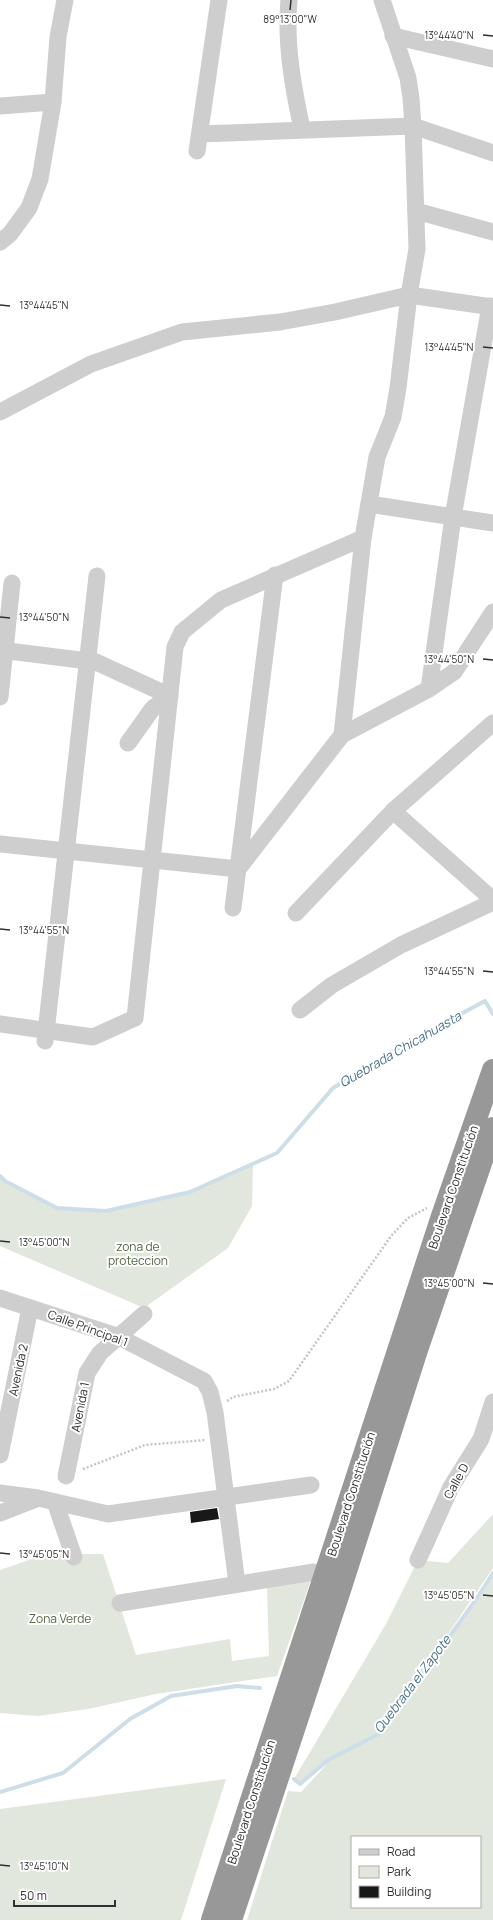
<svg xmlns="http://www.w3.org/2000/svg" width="493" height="1920" viewBox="0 0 493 1920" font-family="Manrope,sans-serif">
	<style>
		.green { fill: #e1e7dc; fill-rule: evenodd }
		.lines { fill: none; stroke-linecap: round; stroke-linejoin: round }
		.stream { stroke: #cddee8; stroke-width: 4 }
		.building { fill: #181818 }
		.path { stroke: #c5c5c5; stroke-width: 2.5; stroke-dasharray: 2 2; stroke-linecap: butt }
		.minor { stroke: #cecece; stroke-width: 17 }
		.highway { stroke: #989898; stroke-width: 22 }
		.ticks { fill: none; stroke: #313131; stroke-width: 1.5 }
		.labels { text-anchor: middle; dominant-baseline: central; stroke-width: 4; stroke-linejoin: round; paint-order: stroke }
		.street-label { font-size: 12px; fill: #313131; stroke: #fff }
		.park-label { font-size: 12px; fill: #546943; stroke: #fff }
		.water-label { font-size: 13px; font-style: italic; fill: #48718b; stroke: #fff }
		.ticks-label { font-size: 10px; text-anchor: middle; fill: #313131; stroke: #fff; stroke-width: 4; stroke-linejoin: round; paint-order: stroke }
	</style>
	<rect width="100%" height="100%" fill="#fff"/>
	<g class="green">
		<path d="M 253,1164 L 252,1206 L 228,1248 L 144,1308 L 0,1246 L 0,1176 L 5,1181 L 57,1208 L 106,1211 L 190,1192 Z"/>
		<path d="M 493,1514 L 493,1568 L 389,1720 L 476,1603 L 493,1576 L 493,1920 L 247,1920 L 288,1791 L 301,1792 L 327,1764 L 300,1784 L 294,1779 L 386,1624 L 418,1560 L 448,1563 ZM 352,1837 L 480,1837 L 480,1907 L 352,1907 Z"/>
		<path d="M 64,1548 L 81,1554 L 103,1554 L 136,1655 L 230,1639 L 232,1661 L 269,1656 L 267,1585 L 311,1580 L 277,1676 L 156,1694 L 88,1709 L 38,1716 L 0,1713 L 0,1570 Z"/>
		<path d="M 226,1779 L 181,1920 L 0,1920 L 0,1809 Z"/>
	</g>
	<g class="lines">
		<g class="stream">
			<path d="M 0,1176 L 5,1181 L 57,1208 L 106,1211 L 190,1192 L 277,1153 L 333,1088 L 412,1040 L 485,1001 L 493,1014"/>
			<path d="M 294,1779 L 300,1784 L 328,1760 L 379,1734 L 475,1601 L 493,1573"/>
			<path d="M 0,1792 L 63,1773 L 130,1719 L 171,1696 L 237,1686 L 260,1688"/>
		</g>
	</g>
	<path class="building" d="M 217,1508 L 219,1519 L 191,1523 L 190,1512 Z"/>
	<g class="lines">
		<g class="path">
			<path d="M 227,1401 L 233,1397 L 274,1389 L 289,1381 L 391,1236 L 408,1218 L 427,1208"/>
			<path d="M 83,1469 L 145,1445 L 205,1440"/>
		</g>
		<g class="minor">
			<path d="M 289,0 C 285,43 293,87 302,129"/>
			<path d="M 393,36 L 493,59"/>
			<path d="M 0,106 L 53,102"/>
			<path d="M 200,134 L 413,126 L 493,153"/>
			<path d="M 197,151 L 219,0"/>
			<path d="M 416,211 L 493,232"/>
			<path d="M 0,242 L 10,234 L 29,208 L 40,179 L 53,102 L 58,37 L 65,0"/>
			<path d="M 0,412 L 91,364 L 182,332 L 280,322 L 335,312 L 409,295 L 493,307"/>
			<path d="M 369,504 L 493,523"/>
			<path d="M 0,650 L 96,662 L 170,696 L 153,708 L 128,743"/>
			<path d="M 429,689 L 453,517 L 490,306"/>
			<path d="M 0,697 L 12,583"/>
			<path d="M 342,735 L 363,538"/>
			<path d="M 393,811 L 493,900"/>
			<path d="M 0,844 L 238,869 L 342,735 L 429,689 L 454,672 L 493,612"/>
			<path d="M 233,908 L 275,575"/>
			<path d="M 296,913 L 393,811 L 493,723"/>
			<path d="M 300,1010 L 332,985 L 401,945 L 493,902"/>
			<path d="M 0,1024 L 93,1037 L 135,1018 L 175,647 L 182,632 L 221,600 L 363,538 L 377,457 L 393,417 L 398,388 L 409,295 L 417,249 L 413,126 L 411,98 L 408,78 L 382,0"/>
			<path d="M 45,1041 L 97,576"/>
			<path d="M 0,1298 L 117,1336 L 204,1381 L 210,1392 L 215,1412 L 237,1584"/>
			<path d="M 0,1455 L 30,1308"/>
			<path d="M 66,1476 L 87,1373 L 100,1353 L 144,1314"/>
			<path d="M 0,1493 L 38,1498 L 108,1514 L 311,1485"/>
			<path d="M 55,1502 L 74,1557"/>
			<path d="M 0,1513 L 36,1499"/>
			<path d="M 418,1560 L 451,1487 L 481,1439 L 493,1402"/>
			<path d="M 120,1603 L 314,1572"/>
		</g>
		<g class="highway">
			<path d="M 212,1920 L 442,1216 L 493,1070"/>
			<path d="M 231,1920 L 340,1590 L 417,1350 L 493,1128"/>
		</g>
	</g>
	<path class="ticks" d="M 290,10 L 291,0M 483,35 L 493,36M 0,305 L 10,306M 483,347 L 493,348M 0,617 L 10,618M 483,659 L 493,660M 0,929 L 10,930M 483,971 L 493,972M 0,1241 L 10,1242M 483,1283 L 493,1284M 0,1553 L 10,1554M 483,1595 L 493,1596M 0,1865 L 10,1866"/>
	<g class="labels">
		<g class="street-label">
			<text transform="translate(453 1187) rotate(-71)">Boulevard Constitución</text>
			<text transform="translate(88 1328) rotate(20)">Calle Principal 1</text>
			<text transform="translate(18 1370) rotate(-78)">Avenida 2</text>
			<text transform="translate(80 1407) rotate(-79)">Avenida 1</text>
			<text transform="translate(456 1481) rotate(-61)">Calle D</text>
			<text transform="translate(351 1494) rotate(-72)">Boulevard Constitución</text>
			<text transform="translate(251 1802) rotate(-72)">Boulevard Constitución</text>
		</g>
		<g class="park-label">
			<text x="138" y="1246">zona de<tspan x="138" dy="14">proteccion</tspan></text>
			<text x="60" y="1618">Zona Verde</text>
		</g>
		<g class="water-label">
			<text transform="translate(400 1049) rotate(-30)">Quebrada Chicahuasta</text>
			<text transform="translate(412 1684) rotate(-53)">Quebrada el Zapote</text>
		</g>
	</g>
	<g class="ticks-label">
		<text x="290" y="23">89°13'00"W</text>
		<text x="449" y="39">13°44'40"N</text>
		<text x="44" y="309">13°44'45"N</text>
		<text x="449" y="351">13°44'45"N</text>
		<text x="44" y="621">13°44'50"N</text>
		<text x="449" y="663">13°44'50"N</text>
		<text x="44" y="934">13°44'55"N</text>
		<text x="449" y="975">13°44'55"N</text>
		<text x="44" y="1246">13°45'00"N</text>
		<text x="449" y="1287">13°45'00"N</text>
		<text x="44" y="1558">13°45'05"N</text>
		<text x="449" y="1599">13°45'05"N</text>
		<text x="44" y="1870">13°45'10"N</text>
	</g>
	<rect x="351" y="1836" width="130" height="72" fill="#ffffff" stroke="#adadad"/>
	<rect x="359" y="1849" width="20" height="6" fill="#cecece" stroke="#adadad"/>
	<text x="387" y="1856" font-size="12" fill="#313131">Road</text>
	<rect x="359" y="1866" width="20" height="12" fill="#e1e7dc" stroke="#adadad"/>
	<text x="387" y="1876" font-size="12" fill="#313131">Park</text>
	<rect x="359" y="1886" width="20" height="12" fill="#181818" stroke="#adadad"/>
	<text x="387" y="1896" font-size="12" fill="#313131">Building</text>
	<path d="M14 1900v6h101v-6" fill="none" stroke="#313131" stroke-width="2"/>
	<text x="20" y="1900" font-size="12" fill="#313131" stroke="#ffffff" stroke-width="3" paint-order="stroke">50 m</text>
</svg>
